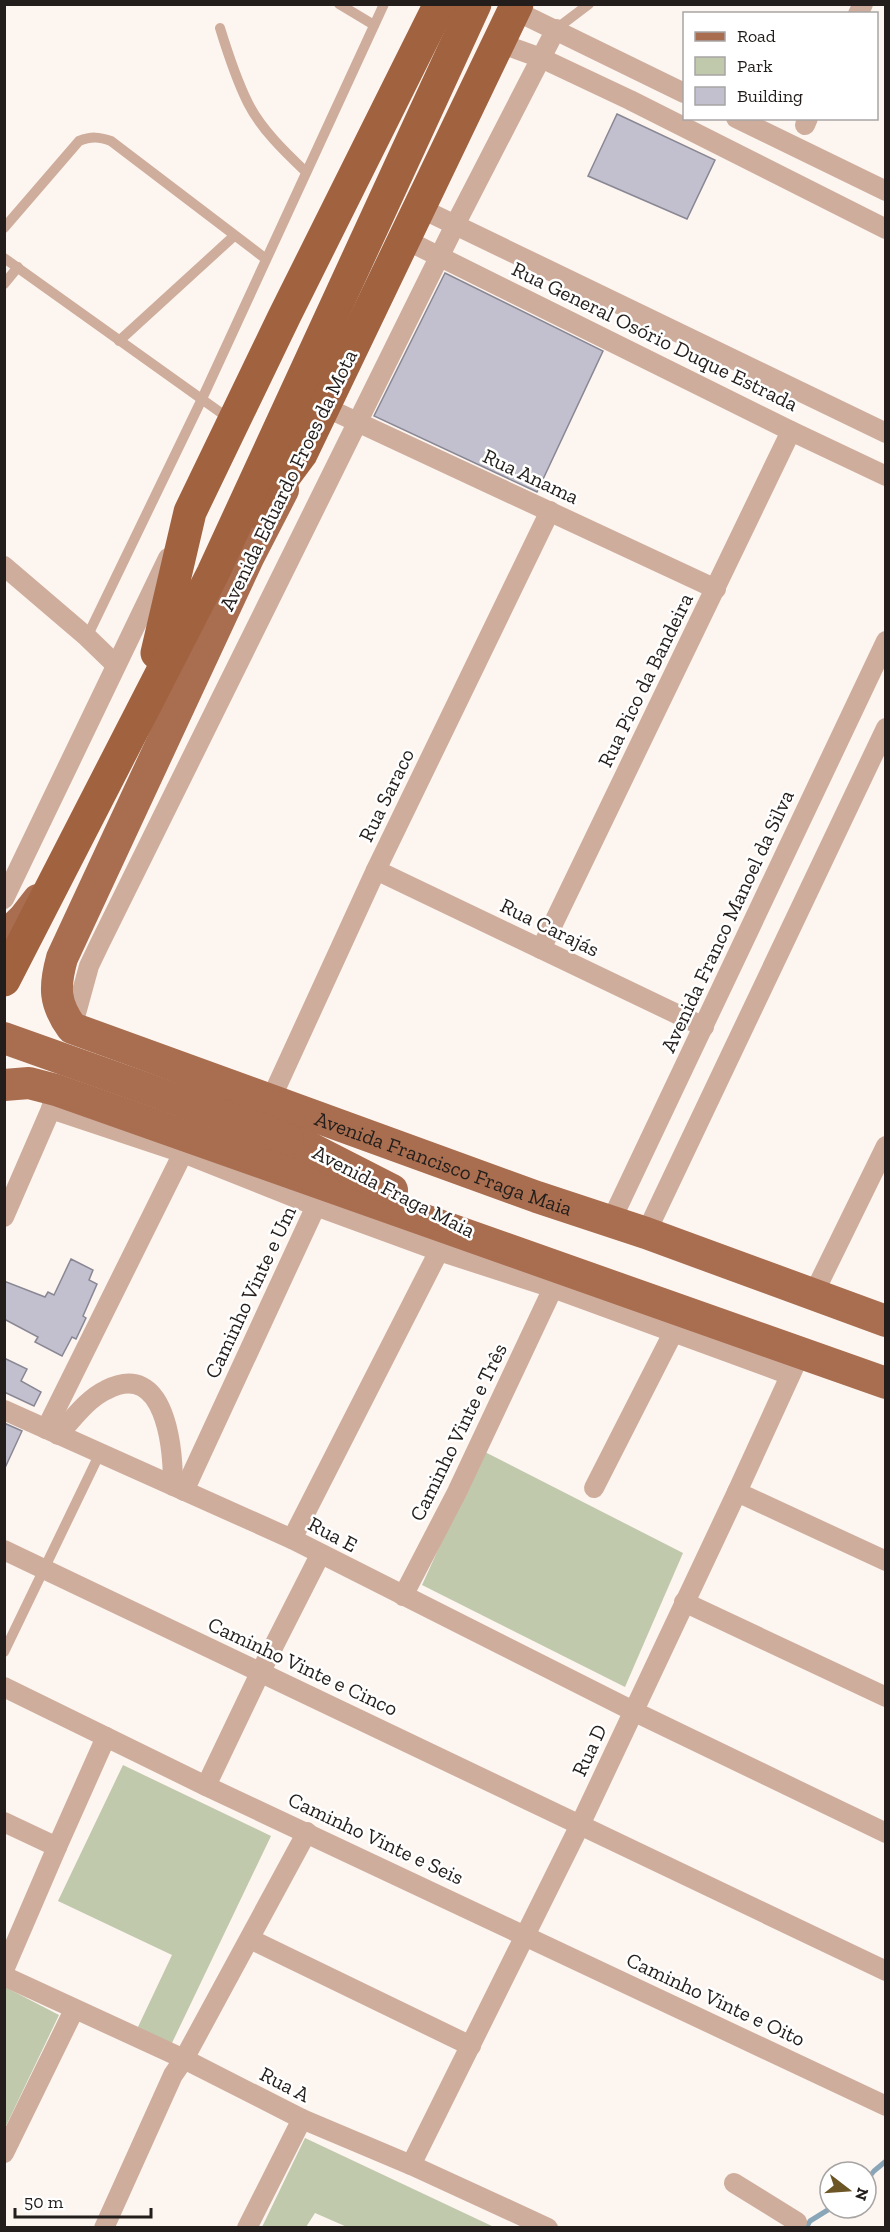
<svg xmlns="http://www.w3.org/2000/svg" width="890" height="2232" viewBox="0 0 890 2232" font-family="'Zilla Slab',serif">
	<style>
		.green { fill: #c1c9ac }
		.lines { fill: none; stroke-linecap: round; stroke-linejoin: round }
		.stream { stroke: #89a6b9; stroke-width: 5 }
		.building { fill: #c2c0ce; stroke: #898794; stroke-width: 1.5 }
		.service { stroke: #cfad9c; stroke-width: 10 }
		.minor { stroke: #cfad9c; stroke-width: 20 }
		.primary { stroke: #a96d4f; stroke-width: 32 }
		.trunk { stroke: #a16240; stroke-width: 33 }
		.primary-bridge { stroke: #a96d4f; stroke-width: 32 }
		.labels { text-anchor: middle; dominant-baseline: central; stroke-width: 5; stroke-linejoin: round; paint-order: stroke }
		.street-label { font-size: 21px; fill: #231e1b; stroke: #fff }
	</style>
	<rect width="100%" height="100%" fill="#fdf5f0"/>
	<g class="green">
		<path d="M 483,1451 L 683,1553 L 625,1687 L 422,1585 Z"/>
		<path d="M 123,1765 L 271,1836 L 171,2045 L 137,2029 L 172,1955 L 58,1901 Z"/>
		<path d="M 5,1987 L 59,2015 L 5,2128 Z"/>
		<path d="M 305,2138 L 494,2227 L 347,2227 L 315,2213 L 306,2227 L 262,2227 Z"/>
	</g>
	<g class="lines">
		<g class="stream">
			<path d="M 866,2181 L 874,2171 L 886,2161"/>
			<path d="M 806,2228 L 810,2221 L 831,2208"/>
		</g>
	</g>
	<g class="building">
		<path d="M 617,114 L 715,160 L 687,219 L 588,176 Z"/>
		<path d="M 445,273 L 603,351 L 537,492 L 374,416 Z"/>
		<path d="M 71,1259 L 93,1270 L 89,1280 L 97,1284 L 83,1316 L 86,1318 L 76,1339 L 72,1337 L 62,1356 L 35,1342 L 38,1337 L 4,1319 L 4,1281 L 45,1297 L 48,1292 L 54,1295 Z"/>
		<path d="M 4,1358 L 27,1369 L 21,1381 L 41,1392 L 34,1406 L 4,1392 Z"/>
		<path d="M 4,1423 L 22,1431 L 4,1470 Z"/>
	</g>
	<g class="lines">
		<g class="service">
			<path d="M 339,4 L 374,25"/>
			<path d="M 220,28 C 228,54 236,79 248,103 C 261,129 285,152 306,172"/>
			<path d="M 556,29 L 589,4"/>
			<path d="M 4,228 L 79,141 C 92,136 99,137 111,141 L 266,259"/>
			<path d="M 4,258 L 231,420"/>
			<path d="M 4,284 L 18,267"/>
			<path d="M 119,341 L 234,236"/>
			<path d="M 87,637 L 201,401 L 384,4"/>
			<path d="M 4,1652 L 100,1453"/>
		</g>
		<g class="minor">
			<path d="M 514,10 L 684,93"/>
			<path d="M 858,14 L 863,4"/>
			<path d="M 499,43 L 541,58 L 630,100 L 886,229"/>
			<path d="M 736,118 L 886,191"/>
			<path d="M 805,125 L 808,118"/>
			<path d="M 420,208 L 886,433"/>
			<path d="M 404,239 L 791,431 L 886,476"/>
			<path d="M 325,407 L 716,589"/>
			<path d="M 4,566 L 87,637 L 116,665"/>
			<path d="M 376,870 L 704,1027"/>
			<path d="M 4,899 L 168,558"/>
			<path d="M 541,949 L 791,431"/>
			<path d="M 72,1028 L 89,966 L 100,943 L 455,225 L 556,29"/>
			<path d="M 270,1101 L 376,870 L 550,511"/>
			<path d="M 51,1109 L 183,1153 L 316,1206 L 184,1491"/>
			<path d="M 316,1206 L 439,1251 L 553,1288 L 790,1375"/>
			<path d="M 4,1217 L 51,1109 L 54,1097"/>
			<path d="M 611,1221 L 886,641"/>
			<path d="M 646,1233 L 886,728"/>
			<path d="M 813,1295 L 886,1146"/>
			<path d="M 4,1410 L 292,1539 L 633,1711 L 886,1833"/>
			<path d="M 46,1429 L 183,1153"/>
			<path d="M 58,1435 C 73,1419 87,1399 106,1390 C 166,1359 173,1448 173,1486"/>
			<path d="M 594,1488 L 673,1333"/>
			<path d="M 737,1492 L 886,1561"/>
			<path d="M 292,1539 L 439,1251"/>
			<path d="M 4,1550 L 886,1971"/>
			<path d="M 403,1596 L 457,1492 L 553,1288"/>
			<path d="M 684,1602 L 886,1697"/>
			<path d="M 4,1687 L 206,1786 L 886,2106"/>
			<path d="M 206,1786 L 260,1673 L 320,1555"/>
			<path d="M 4,1822 L 57,1847 L 106,1737"/>
			<path d="M 250,1939 L 471,2046"/>
			<path d="M 4,1970 L 57,1847"/>
			<path d="M 4,1976 L 184,2059 L 302,2119 L 411,2165 L 548,2228"/>
			<path d="M 4,2153 L 74,2010"/>
			<path d="M 411,2165 L 580,1825 L 737,1492 L 801,1352"/>
			<path d="M 734,2183 L 797,2222 L 794,2228"/>
			<path d="M 104,2228 L 173,2075 L 184,2059 L 307,1832"/>
			<path d="M 247,2228 L 302,2119"/>
		</g>
		<g class="primary">
			<path id="s1" d="M 283,490 L 248,558 L 62,958 C 54,987 54,1003 72,1028 L 537,1197 L 646,1233 L 886,1321"/>
			<path d="M 4,938 L 24,918 L 38,900"/>
			<path d="M 4,1085 L 29,1083 L 56,1090 L 886,1383"/>
			<path d="M 288,1139 L 304,1145 L 392,1190"/>
		</g>
		<g class="trunk">
			<path d="M 258,512 L 301,454 L 517,4"/>
			<path d="M 157,653 L 190,512 L 284,317 L 440,4"/>
			<path d="M 4,980 L 213,573 L 475,4"/>
		</g>
		<path class="primary-bridge" d="M 4,1038 L 288,1139"/>
	</g>
	<g class="labels">
		<g class="street-label">
			<text transform="translate(655 336) rotate(26)">Rua General Osório Duque Estrada</text>
			<text transform="translate(531 476) rotate(25)">Rua Anama</text>
			<text transform="translate(288 480) rotate(-64)">Avenida Eduardo Froes da Mota</text>
			<text transform="translate(645 680) rotate(-64)">Rua Pico da Bandeira</text>
			<text transform="translate(386 795) rotate(-64)">Rua Saraco</text>
			<text transform="translate(727 921) rotate(-65)">Avenida Franco Manoel da Silva</text>
			<text transform="translate(550 927) rotate(26)">Rua Carajás</text>
			<text stroke="none"><textPath href="#s1" startOffset="987">Avenida Francisco Fraga Maia</textPath></text>
			<text transform="translate(394 1191) rotate(27)">Avenida Fraga Maia</text>
			<text transform="translate(250 1292) rotate(-65)">Caminho Vinte e Um</text>
			<text transform="translate(458 1432) rotate(-64)">Caminho Vinte e Três</text>
			<text transform="translate(333 1534) rotate(28)">Rua E</text>
			<text transform="translate(303 1666) rotate(25)">Caminho Vinte e Cinco</text>
			<text transform="translate(589 1750) rotate(-65)">Rua D</text>
			<text transform="translate(376 1838) rotate(25)">Caminho Vinte e Seis</text>
			<text transform="translate(716 1999) rotate(25)">Caminho Vinte e Oito</text>
			<text transform="translate(285 2084) rotate(27)">Rua A</text>
		</g>
	</g>
	<rect width="890" height="2232" fill="none" stroke="#231e1b" stroke-width="12"/>
	<rect x="683" y="12" width="195" height="108" fill="#ffffff" stroke="#a7a5a4" stroke-width="1.5"/>
	<rect x="695" y="32" width="30" height="9" fill="#a96d4f" stroke="#a7a5a4" stroke-width="1.5"/>
	<text x="737" y="42" font-size="18" fill="#231e1b">Road</text>
	<rect x="695" y="57" width="30" height="18" fill="#c1c9ac" stroke="#a7a5a4" stroke-width="1.5"/>
	<text x="737" y="72" font-size="18" fill="#231e1b">Park</text>
	<rect x="695" y="87" width="30" height="18" fill="#c2c0ce" stroke="#a7a5a4" stroke-width="1.5"/>
	<text x="737" y="102" font-size="18" fill="#231e1b">Building</text>
	<g transform="translate(848 2190) rotate(107)"><circle r="28" fill="#ffffff" stroke="#a7a5a4" stroke-width="1.5"/>
	<path d="M0-4.5L10 22L0 15L-10 22Z" fill="#6d5626"/>
	<text y="-9" font-size="16" font-weight="bold" text-anchor="middle" fill="#231e1b">N</text>
	</g>
	<path d="M15 2208v9h136v-9" fill="none" stroke="#231e1b" stroke-width="3"/>
	<text x="24" y="2208" font-size="18" fill="#231e1b" stroke="#ffffff" stroke-width="4.5" paint-order="stroke">50 m</text>
</svg>
